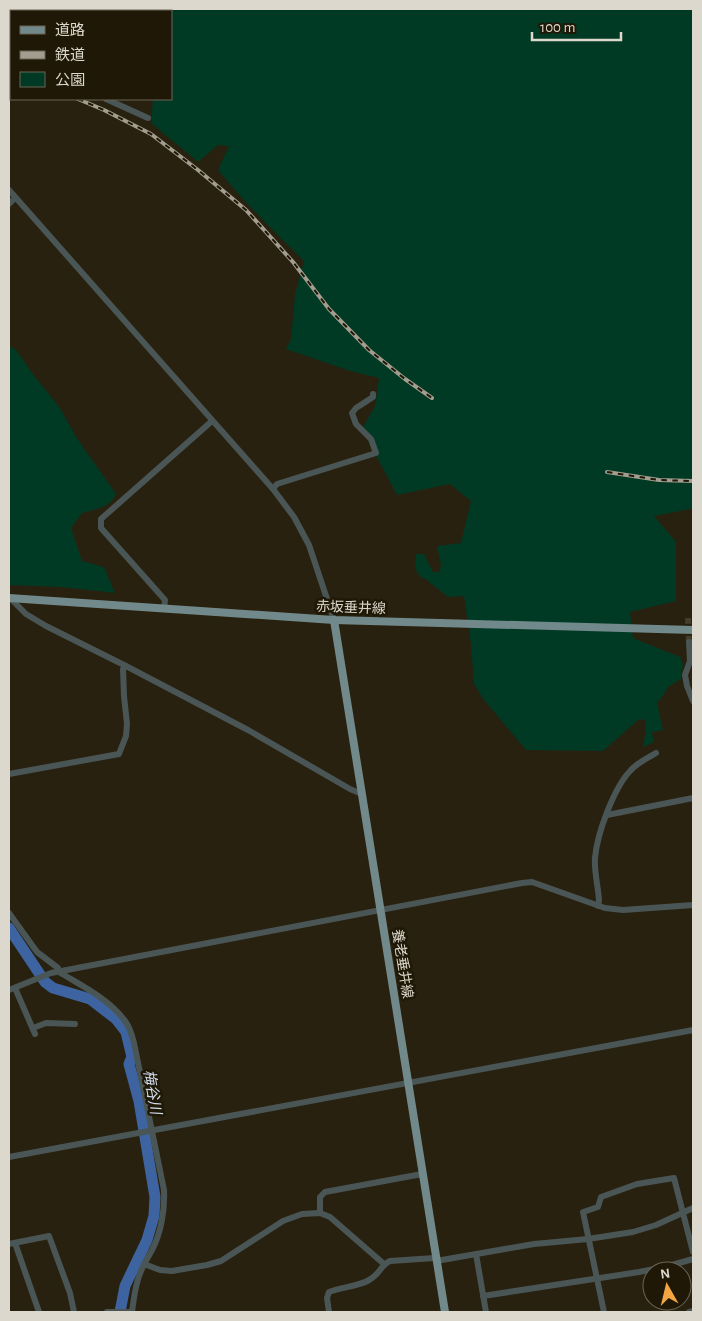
<svg xmlns="http://www.w3.org/2000/svg" width="702" height="1321" viewBox="0 0 702 1321" font-family="'Alegreya Sans','Noto Sans JP',sans-serif">
	<style>
		.green { fill: #003a24 }
		.lines { fill: none; stroke-linecap: round; stroke-linejoin: round }
		.river { stroke: #3d64a0; stroke-width: 11 }
		.minor-tunnel { stroke: #443c2c; stroke-width: 6; stroke-dasharray: 6 3; stroke-linecap: butt }
		.minor { stroke: #4a5656; stroke-width: 6 }
		.major { stroke: #71898a; stroke-width: 8 }
		.rail-casing { stroke: #a39d90; stroke-width: 4 }
		.rail { stroke: #1f1806; stroke-width: 2; stroke-dasharray: 5.5; stroke-linecap: butt }
		.labels { text-anchor: middle; dominant-baseline: central; stroke-width: 5; stroke-linejoin: round; paint-order: stroke }
		.street-label { font-size: 14px; fill: #ddd8cd; stroke: #1f1806 }
		.water-label { font-size: 15px; font-style: italic; fill: #d1dcee; stroke: #1f1806 }
	</style>
	<rect width="100%" height="100%" fill="#29210f"/>
	<g class="green">
		<path d="M 76,9 L 693,9 L 693,510 L 690,509 L 654,516 L 676,542 L 676,601 L 630,612 L 633,638 L 680,657 L 683,664 L 681,679 L 668,687 L 662,697 L 657,702 L 663,730 L 652,732 L 654,742 L 643,747 L 646,728 L 645,720 L 639,719 L 603,751 L 526,750 L 484,700 L 474,684 L 471,644 L 464,596 L 448,597 L 429,582 L 426,579 C 423,578 421,578 419,575 C 415,571 415,560 416,554 L 424,554 L 433,572 L 439,572 L 441,565 L 437,546 L 461,543 L 471,501 L 450,484 L 397,495 L 362,429 L 375,406 L 379,378 L 350,371 L 286,349 L 291,339 L 295,295 L 304,261 C 274,232 245,203 218,170 L 229,146 L 218,145 L 198,162 L 151,123 L 153,99 L 171,99 L 171,11 L 79,11 Z"/>
		<path d="M 9,346 L 16,350 L 32,373 L 60,408 L 76,437 L 116,494 C 110,508 96,509 82,513 L 71,528 L 82,561 L 104,567 L 115,593 L 61,587 L 9,585 Z"/>
	</g>
	<g class="lines">
		<path class="river" d="M 9,928 L 45,982 L 53,988 L 90,999 L 116,1019 L 126,1032 L 132,1057 L 129,1064 L 139,1101 L 155,1197 L 154,1216 L 147,1240 L 125,1286 L 120,1312"/>
		<path class="minor-tunnel" d="M 688,618 L 689,642"/>
		<g class="minor">
			<path d="M 9,44 L 11,44"/>
			<path d="M 106,99 L 148,118"/>
			<path d="M 9,190 L 273,489 L 294,517 L 309,545 L 334,620"/>
			<path d="M 9,204 L 15,198"/>
			<path d="M 273,489 L 277,484 L 376,453 L 371,439 L 356,424 L 352,413 L 356,408 L 373,397 L 373,394"/>
			<path d="M 9,597 L 26,614 L 46,626 L 126,666 L 248,730 L 350,789 L 362,794"/>
			<path d="M 164,609 L 165,600 L 101,528 L 101,519 L 212,421"/>
			<path d="M 689,642 L 690,661 L 685,675 L 687,686 L 693,701"/>
			<path d="M 9,774 L 119,754 L 126,736 L 127,724 L 124,696 L 123,669 L 126,666"/>
			<path d="M 607,815 L 693,798"/>
			<path d="M 598,906 L 599,900 C 598,886 594,871 595,858 C 597,834 614,787 631,770 C 637,763 648,758 656,753"/>
			<path d="M 9,913 L 37,952 L 58,968 L 59,972 C 82,986 109,999 125,1021 C 130,1027 132,1035 134,1043 L 164,1190 C 165,1210 161,1233 152,1250 C 148,1257 144,1264 141,1271 C 135,1284 134,1298 132,1312"/>
			<path d="M 15,988 L 35,1034"/>
			<path d="M 9,990 L 51,973 L 522,883 L 532,882 L 605,908 L 623,910 L 693,905"/>
			<path d="M 33,1028 L 46,1023 L 75,1024"/>
			<path d="M 9,1157 L 693,1030"/>
			<path d="M 320,1213 L 320,1197 L 325,1192 L 422,1174"/>
			<path d="M 15,1243 L 39,1312"/>
			<path d="M 9,1244 L 49,1236 L 70,1293 L 74,1312"/>
			<path d="M 476,1254 L 486,1312"/>
			<path d="M 436,1261 L 534,1244 L 588,1239 L 633,1232 L 656,1225 L 693,1208"/>
			<path d="M 144,1264 L 160,1270 L 172,1271 L 207,1265 L 221,1261 L 283,1221 L 302,1214 L 320,1213 L 330,1217 L 384,1264"/>
			<path d="M 483,1296 L 639,1272 L 665,1267 L 693,1259"/>
			<path d="M 107,1312 L 130,1312"/>
			<path d="M 329,1312 L 327,1298 L 329,1292 C 341,1287 363,1286 372,1278 C 380,1273 381,1265 390,1261 L 435,1258"/>
			<path d="M 604,1312 L 583,1212 L 598,1207 L 601,1197 L 637,1184 L 674,1178 L 693,1252"/>
			<path d="M 689,1312 L 693,1311"/>
		</g>
		<g class="major">
			<path d="M 9,598 L 334,620 L 693,630"/>
			<path d="M 334,620 L 445,1312"/>
		</g>
		<defs>
			<g id="rail">
				<path d="M 9,71 L 11,72"/>
				<path d="M 78,99 L 104,110 L 151,134 L 198,170 L 246,210 L 293,262 L 329,309 L 369,350 L 405,379 L 432,398"/>
				<path d="M 607,472 L 659,480 L 693,481"/>
			</g>
		</defs>
		<use href="#rail" class="rail-casing"/>
		<use href="#rail" class="rail"/>
	</g>
	<g class="labels">
		<g class="street-label">
			<text transform="translate(351 608) rotate(2)">赤坂垂井線</text>
			<text transform="translate(402 964) rotate(81)">養老垂井線</text>
		</g>
		<g class="water-label">
			<text transform="translate(152 1092) rotate(80)">梅谷川</text>
		</g>
	</g>
	<rect width="702" height="1321" fill="none" stroke="#ddd8cd" stroke-width="20"/>
	<rect x="10" y="10" width="162" height="90" fill="#1f1806" stroke="#6b6556"/>
	<rect x="20" y="26" width="25" height="8" fill="#71898a" stroke="#6b6556"/>
	<text x="55" y="35" font-size="15" fill="#ddd8cd">道路</text>
	<rect x="20" y="51" width="25" height="8" fill="#a39d90" stroke="#6b6556"/>
	<text x="55" y="60" font-size="15" fill="#ddd8cd">鉄道</text>
	<rect x="20" y="72" width="25" height="15" fill="#003a24" stroke="#6b6556"/>
	<text x="55" y="85" font-size="15" fill="#ddd8cd">公園</text>
	<g transform="translate(667 1286) rotate(352)"><circle r="24" fill="#1f1806" stroke="#6b6556"/>
	<path d="M0-4L9 19L0 12L-9 19Z" fill="#f2a542"/>
	<text y="-8" font-size="14" font-weight="bold" text-anchor="middle" fill="#ddd8cd">N</text>
	</g>
	<path d="M532 32v8h89v-8" fill="none" stroke="#ddd8cd" stroke-width="2.5"/>
	<text x="540" y="32" font-size="15" fill="#ddd8cd" stroke="#1f1806" stroke-width="4" paint-order="stroke">100 m</text>
</svg>
